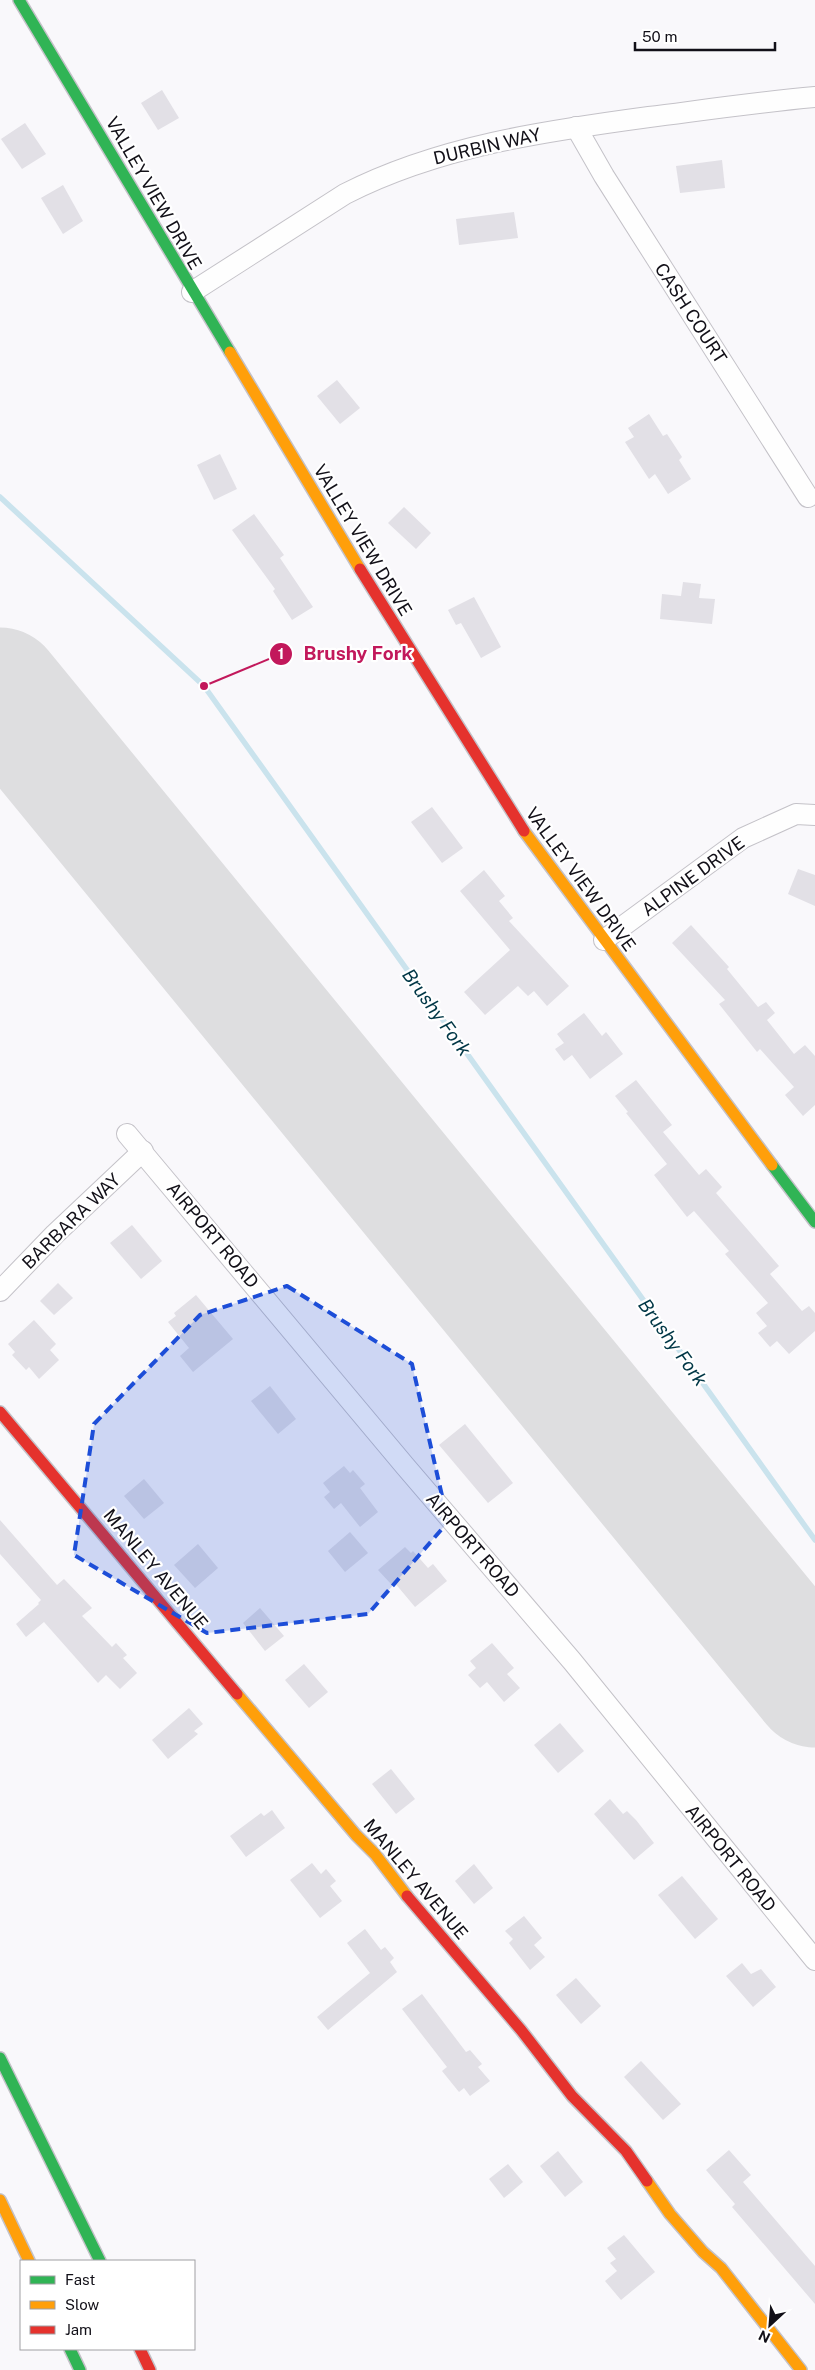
<svg xmlns="http://www.w3.org/2000/svg" width="815" height="2370" viewBox="0 0 815 2370" font-family="'Public Sans',sans-serif">
	<style>
		.lines { fill: none; stroke-linecap: round; stroke-linejoin: round }
		.stream { stroke: #cae3ed; stroke-width: 5.5 }
		.runway { stroke: #dedee0; stroke-width: 125 }
		.building { fill: #e2e0e6 }
		.street-casing { stroke: #c4c2c8; stroke-width: 22 }
		.fast-casing { stroke: #c4c2c8; stroke-width: 14 }
		.slow-casing { stroke: #c4c2c8; stroke-width: 14 }
		.jam-casing { stroke: #c4c2c8; stroke-width: 14 }
		.street { stroke: #fefefe; stroke-width: 20 }
		.fast { stroke: #30b455; stroke-width: 11 }
		.slow { stroke: #ff9f0a; stroke-width: 11 }
		.jam { stroke: #e5322d; stroke-width: 11 }
		.marked { fill: #1d4ed8; fill-opacity: 0.2; stroke: #1d4ed8; stroke-width: 4; stroke-dasharray: 10 6; stroke-linejoin: round }
		.labels { text-anchor: middle; dominant-baseline: central; stroke-width: 4.5; stroke-linejoin: round; paint-order: stroke }
		.street-label { font-size: 18px; fill: #121018; stroke: #fff }
		.water-label { font-size: 19px; font-style: italic; fill: #003746; stroke: #fff }
		.leader { fill: none; stroke: #c2185b; stroke-width: 2 }
		.callout-dot { fill: #c2185b; stroke: #fff; stroke-width: 2 }
		.mark-label { font-size: 15px; text-anchor: middle; font-weight: bold; fill: #fff }
		.callout-label { font-size: 19px; text-anchor: middle; font-weight: bold; fill: #c2185b; stroke: #fff; stroke-width: 4.5; stroke-linejoin: round; paint-order: stroke }
	</style>
	<rect width="100%" height="100%" fill="#f9f8fb"/>
	<g class="lines">
		<path class="stream" d="M 0,497 L 204,686 L 815,1540"/>
		<path class="runway" d="M 0,690 L 815,1685"/>
	</g>
	<g class="building">
		<path d="M 162,90 L 179,118 L 158,130 L 141,103 Z"/>
		<path d="M 25,123 L 46,154 L 22,169 L 1,139 Z"/>
		<path d="M 722,160 L 725,188 L 680,193 L 676,166 Z"/>
		<path d="M 63,185 L 83,221 L 63,234 L 41,198 Z"/>
		<path d="M 514,212 L 518,238 L 459,245 L 456,219 Z"/>
		<path d="M 337,380 L 360,408 L 340,424 L 317,396 Z"/>
		<path d="M 649,414 L 663,436 L 667,434 L 682,457 L 679,460 L 691,479 L 668,494 L 655,474 L 649,479 L 625,442 L 634,437 L 628,428 Z"/>
		<path d="M 220,454 L 237,489 L 214,500 L 197,465 Z"/>
		<path d="M 404,507 L 431,533 L 416,549 L 388,523 Z"/>
		<path d="M 254,514 L 284,555 L 280,558 L 313,607 L 292,620 L 273,591 L 275,589 L 232,530 Z"/>
		<path d="M 683,582 L 701,584 L 699,598 L 715,599 L 712,624 L 660,619 L 662,594 L 681,596 Z"/>
		<path d="M 474,597 L 501,647 L 481,658 L 461,623 L 456,625 L 448,610 Z"/>
		<path d="M 432,807 L 463,848 L 442,863 L 411,822 Z"/>
		<path d="M 798,869 L 815,875 L 815,906 L 788,894 Z"/>
		<path d="M 484,870 L 505,896 L 499,901 L 513,918 L 509,921 L 569,986 L 547,1006 L 534,991 L 528,996 L 518,986 L 485,1015 L 464,992 L 510,950 L 460,891 Z"/>
		<path d="M 691,925 L 729,967 L 727,969 L 758,1007 L 766,1002 L 775,1013 L 767,1020 L 794,1054 L 805,1045 L 815,1056 L 815,1105 L 803,1116 L 785,1095 L 794,1087 L 760,1049 L 757,1052 L 719,1004 L 725,1000 L 672,943 Z"/>
		<path d="M 584,1013 L 602,1036 L 606,1032 L 623,1054 L 590,1079 L 572,1055 L 564,1061 L 555,1049 L 564,1043 L 557,1034 Z"/>
		<path d="M 636,1080 L 672,1125 L 663,1132 L 699,1175 L 706,1169 L 722,1187 L 716,1193 L 779,1266 L 770,1274 L 802,1311 L 809,1306 L 815,1313 L 815,1331 L 789,1354 L 777,1341 L 770,1347 L 758,1333 L 767,1326 L 756,1313 L 768,1303 L 725,1254 L 729,1251 L 694,1211 L 687,1217 L 654,1175 L 667,1164 L 626,1113 L 628,1112 L 615,1096 Z"/>
		<path d="M 132,1225 L 162,1261 L 141,1279 L 110,1243 Z"/>
		<path d="M 58,1283 L 73,1298 L 54,1315 L 40,1301 Z"/>
		<path d="M 196,1295 L 233,1339 L 193,1372 L 180,1356 L 189,1348 L 168,1322 L 176,1316 L 174,1313 Z"/>
		<path d="M 34,1320 L 56,1344 L 50,1350 L 59,1360 L 39,1379 L 29,1367 L 26,1370 L 12,1355 L 15,1352 L 8,1344 Z"/>
		<path d="M 270,1386 L 296,1419 L 278,1434 L 251,1401 Z"/>
		<path d="M 465,1424 L 513,1483 L 488,1503 L 439,1445 Z"/>
		<path d="M 344,1466 L 350,1473 L 353,1470 L 365,1484 L 360,1488 L 378,1512 L 360,1527 L 341,1503 L 334,1509 L 324,1497 L 330,1492 L 323,1483 Z"/>
		<path d="M 144,1479 L 164,1503 L 144,1519 L 124,1496 Z"/>
		<path d="M 0,1520 L 57,1585 L 64,1579 L 92,1608 L 82,1616 L 112,1647 L 116,1643 L 127,1655 L 123,1658 L 137,1673 L 120,1689 L 106,1675 L 98,1683 L 44,1622 L 26,1637 L 16,1624 L 39,1604 L 38,1603 L 41,1600 L 0,1554 Z"/>
		<path d="M 350,1532 L 368,1553 L 345,1572 L 328,1551 Z"/>
		<path d="M 198,1544 L 218,1568 L 195,1588 L 174,1565 Z"/>
		<path d="M 405,1547 L 411,1553 L 413,1551 L 428,1568 L 433,1564 L 447,1581 L 415,1607 L 394,1582 L 391,1584 L 378,1570 Z"/>
		<path d="M 260,1608 L 284,1636 L 265,1651 L 243,1623 Z"/>
		<path d="M 492,1643 L 514,1668 L 507,1674 L 520,1688 L 504,1702 L 487,1682 L 480,1688 L 468,1675 L 476,1668 L 470,1661 Z"/>
		<path d="M 304,1664 L 328,1692 L 309,1708 L 285,1680 Z"/>
		<path d="M 189,1708 L 203,1724 L 194,1731 L 198,1734 L 168,1759 L 152,1740 Z"/>
		<path d="M 560,1723 L 584,1751 L 558,1773 L 534,1745 Z"/>
		<path d="M 391,1769 L 415,1799 L 396,1814 L 372,1784 Z"/>
		<path d="M 610,1799 L 623,1814 L 627,1811 L 636,1820 L 654,1843 L 634,1860 L 594,1814 Z"/>
		<path d="M 272,1810 L 285,1828 L 246,1857 L 230,1836 L 261,1813 L 264,1816 Z"/>
		<path d="M 312,1863 L 321,1874 L 326,1869 L 336,1881 L 330,1886 L 342,1901 L 320,1918 L 290,1880 Z"/>
		<path d="M 474,1864 L 493,1888 L 474,1904 L 455,1881 Z"/>
		<path d="M 682,1876 L 718,1919 L 695,1939 L 658,1895 Z"/>
		<path d="M 524,1916 L 542,1938 L 534,1945 L 545,1957 L 530,1970 L 509,1943 L 513,1939 L 505,1931 Z"/>
		<path d="M 365,1929 L 381,1950 L 385,1947 L 394,1958 L 390,1962 L 397,1972 L 328,2030 L 317,2017 L 370,1973 L 347,1943 Z"/>
		<path d="M 742,1963 L 751,1974 L 761,1969 L 776,1987 L 753,2007 L 726,1976 Z"/>
		<path d="M 576,1978 L 601,2006 L 581,2024 L 556,1995 Z"/>
		<path d="M 422,1994 L 466,2052 L 470,2050 L 482,2064 L 478,2067 L 490,2081 L 470,2096 L 464,2088 L 459,2092 L 442,2071 L 447,2067 L 402,2009 Z"/>
		<path d="M 641,2061 L 681,2104 L 663,2120 L 624,2077 Z"/>
		<path d="M 729,2150 L 751,2175 L 743,2182 L 815,2266 L 815,2304 L 732,2207 L 735,2204 L 706,2170 Z"/>
		<path d="M 558,2151 L 583,2182 L 565,2197 L 540,2166 Z"/>
		<path d="M 508,2164 L 523,2182 L 504,2198 L 489,2179 Z"/>
		<path d="M 624,2235 L 655,2272 L 621,2300 L 605,2281 L 617,2271 L 610,2263 L 616,2259 L 607,2248 Z"/>
	</g>
	<g class="lines">
		<defs>
			<g id="street">
				<path d="M 576,127 L 604,176 L 808,497"/>
				<path d="M 192,292 L 345,194 C 439,146 545,131 649,117 C 704,110 759,102 815,97"/>
				<path d="M 604,940 L 743,838 L 796,814 L 815,815"/>
				<path d="M 127,1134 L 405,1466 L 572,1661 L 815,1960"/>
				<path d="M 0,1291 L 55,1234 L 143,1151"/>
			</g>
			<g id="fast">
				<path d="M 19,0 L 230,352"/>
				<path d="M 772,1165 L 815,1222"/>
				<path d="M 0,2058 L 100,2261"/>
				<path d="M 70,2349 L 80,2370"/>
			</g>
			<g id="slow">
				<path d="M 230,352 L 360,569"/>
				<path d="M 524,831 L 772,1165"/>
				<path d="M 237,1694 L 356,1835 L 375,1854 L 407,1896"/>
				<path d="M 647,2181 L 670,2214 L 703,2252 L 721,2268 L 801,2370"/>
				<path d="M 0,2200 L 29,2261"/>
			</g>
			<g id="jam">
				<path d="M 360,569 L 524,831"/>
				<path d="M 0,1412 L 237,1694"/>
				<path d="M 407,1896 L 521,2030 L 572,2096 L 626,2151 L 647,2181"/>
				<path d="M 140,2349 L 150,2370"/>
			</g>
		</defs>
		<use href="#street" class="street-casing"/>
		<use href="#fast" class="fast-casing"/>
		<use href="#slow" class="slow-casing"/>
		<use href="#jam" class="jam-casing"/>
		<use href="#street" class="street"/>
		<use href="#fast" class="fast"/>
		<use href="#slow" class="slow"/>
		<use href="#jam" class="jam"/>
	</g>
	<path class="marked" d="M 287,1286 L 412,1364 L 448,1522 L 368,1614 L 207,1633 L 74,1555 L 94,1424 L 200,1315 Z"/>
	<g class="labels">
		<g class="street-label">
			<text transform="translate(487 146) rotate(-13)">DURBIN WAY</text>
			<text transform="translate(154 193) rotate(60)">VALLEY VIEW DRIVE</text>
			<text transform="translate(691 313) rotate(57)">CASH COURT</text>
			<text transform="translate(363 540) rotate(59)">VALLEY VIEW DRIVE</text>
			<text transform="translate(693 876) rotate(-36)">ALPINE DRIVE</text>
			<text transform="translate(581 879) rotate(54)">VALLEY VIEW DRIVE</text>
			<text transform="translate(71 1221) rotate(-44)">BARBARA WAY</text>
			<text transform="translate(213 1235) rotate(50)">AIRPORT ROAD</text>
			<text transform="translate(473 1545) rotate(49)">AIRPORT ROAD</text>
			<text transform="translate(156 1569) rotate(50)">MANLEY AVENUE</text>
			<text transform="translate(731 1858) rotate(51)">AIRPORT ROAD</text>
			<text transform="translate(416 1879) rotate(50)">MANLEY AVENUE</text>
		</g>
		<g class="water-label">
			<text transform="translate(437 1012) rotate(54)">Brushy Fork</text>
			<text transform="translate(673 1342) rotate(54)">Brushy Fork</text>
		</g>
	</g>
	<path class="leader" d="M204 686L281 654"/>
	<g class="callout-dot">
		<circle cx="204" cy="686" r="5"/>
		<circle cx="281" cy="654" r="12"/>
	</g>
	<g class="mark-label">
		<text x="281" y="659">1</text>
	</g>
	<g class="callout-label">
		<text x="358" y="660">Brushy Fork</text>
	</g>
	<rect x="20" y="2260" width="175" height="90" fill="#ffffff" stroke="#a09fa3"/>
	<rect x="30" y="2276" width="25" height="8" fill="#30b455" stroke="#a09fa3"/>
	<text x="65" y="2285" font-size="15" fill="#121018">Fast</text>
	<rect x="30" y="2301" width="25" height="8" fill="#ff9f0a" stroke="#a09fa3"/>
	<text x="65" y="2310" font-size="15" fill="#121018">Slow</text>
	<rect x="30" y="2326" width="25" height="8" fill="#e5322d" stroke="#a09fa3"/>
	<text x="65" y="2335" font-size="15" fill="#121018">Jam</text>
	<g transform="translate(770 2325) rotate(206)" stroke="#ffffff" stroke-width="4" paint-order="stroke">
	<path d="M0-4L9 19L0 12L-9 19Z" fill="#121018"/>
	<text y="-8" font-size="14" font-weight="bold" text-anchor="middle" fill="#121018">N</text>
	</g>
	<path d="M635 42v8h140v-8" fill="none" stroke="#121018" stroke-width="2.5"/>
	<text x="642" y="42" font-size="15" fill="#121018" stroke="#ffffff" stroke-width="4" paint-order="stroke">50 m</text>
</svg>
